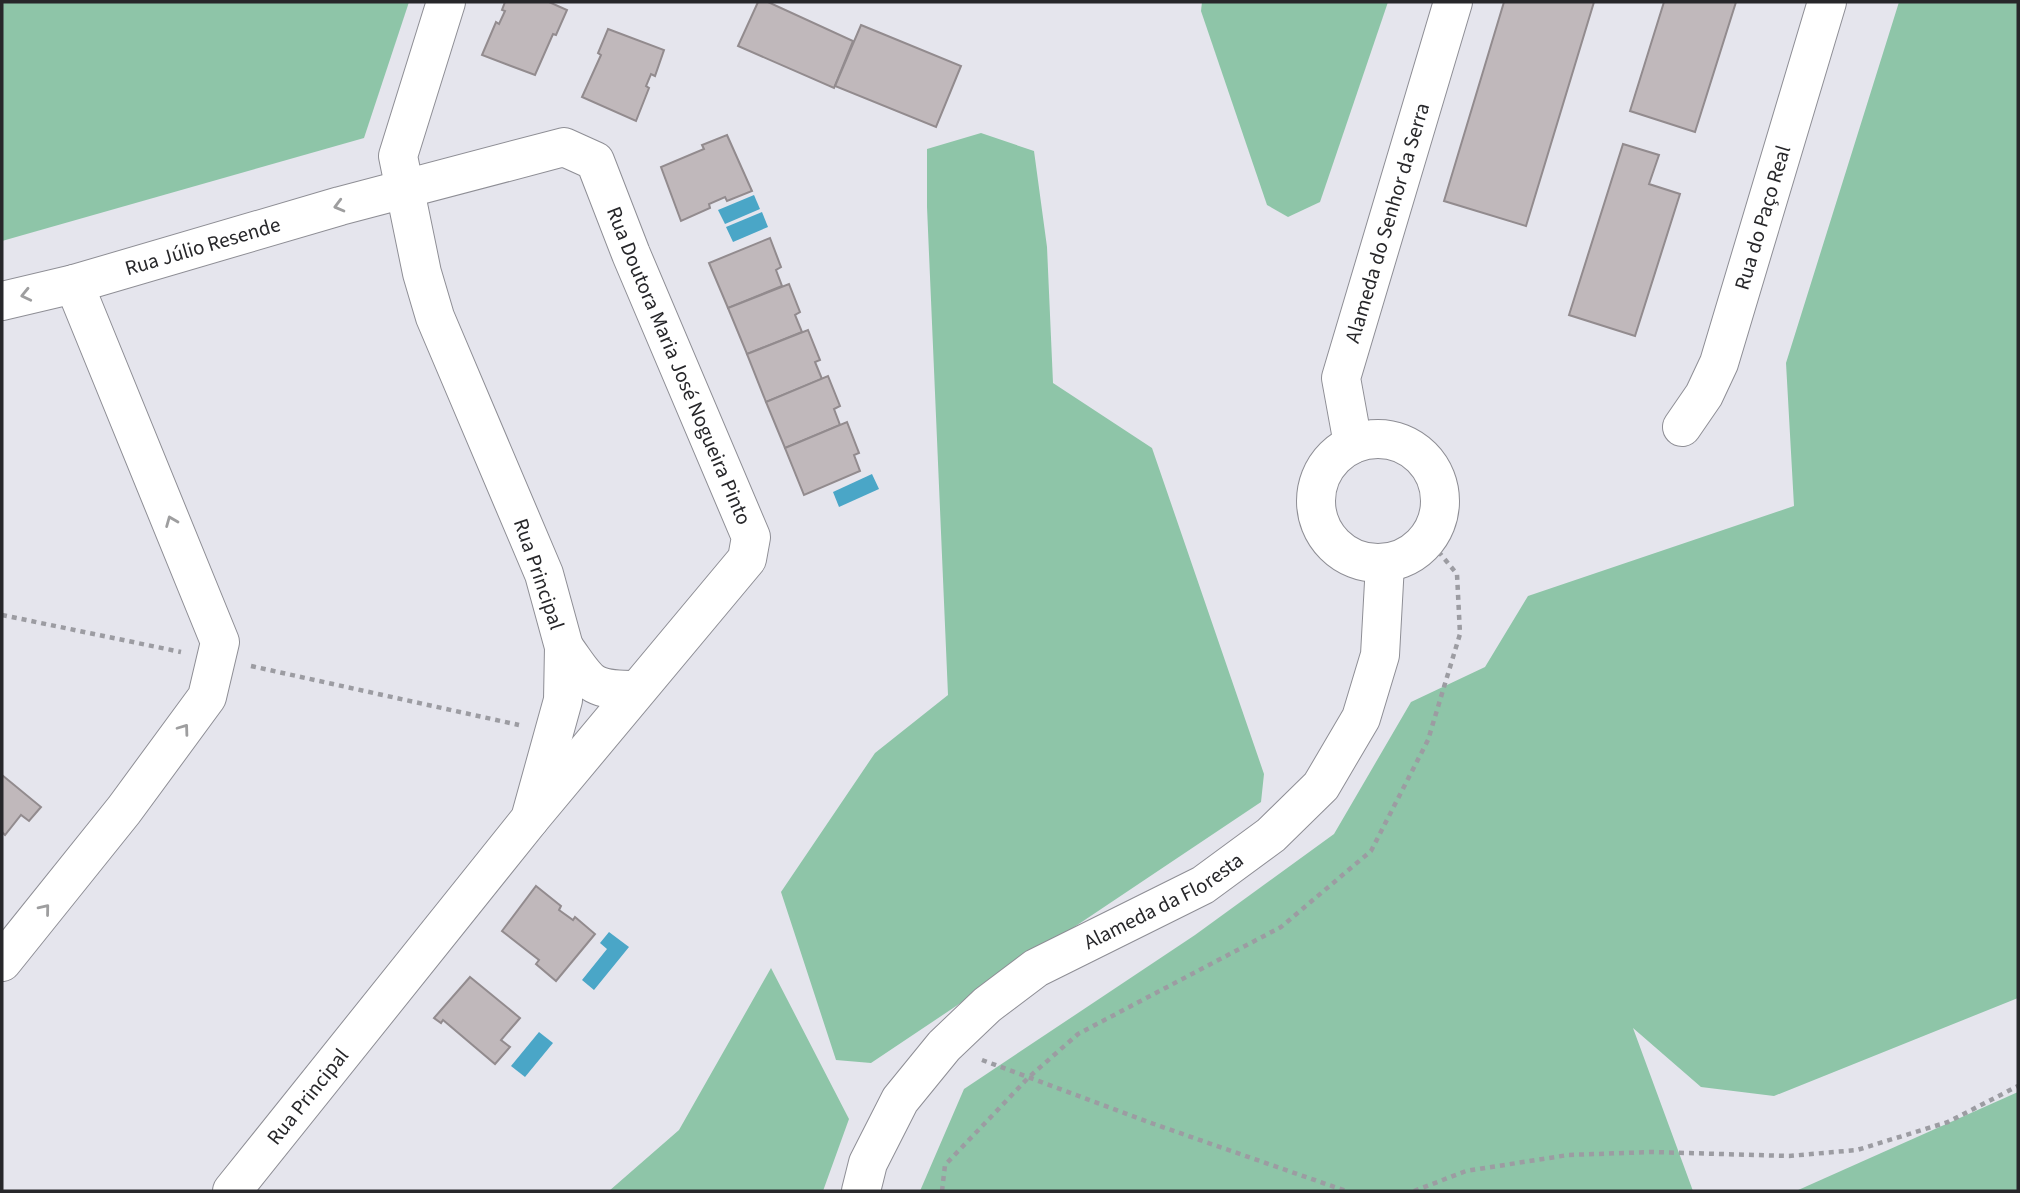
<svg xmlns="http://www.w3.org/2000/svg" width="2020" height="1193" viewBox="0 0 2020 1193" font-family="'Source Sans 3',sans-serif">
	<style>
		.green { fill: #8ec5a8 }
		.water { fill: #4aa6c7 }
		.building { fill: #c0b8bb; stroke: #928b8e; stroke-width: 2 }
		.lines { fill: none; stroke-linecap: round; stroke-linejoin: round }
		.street-casing { stroke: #8e8e95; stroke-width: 40 }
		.secondary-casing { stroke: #8e8e95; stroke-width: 40 }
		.path { stroke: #9c9ca2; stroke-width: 4.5; stroke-dasharray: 5 5; stroke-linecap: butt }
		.street { stroke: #fff; stroke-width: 38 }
		.secondary { stroke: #fff; stroke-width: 38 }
		.oneway { stroke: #9e9e9f }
		.labels { text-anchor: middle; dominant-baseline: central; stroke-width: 5; stroke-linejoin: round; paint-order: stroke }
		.street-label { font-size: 21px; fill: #27272a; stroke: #fff }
	</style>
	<rect width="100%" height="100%" fill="#e5e5ed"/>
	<g class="green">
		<path d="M 2,2 L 409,2 L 364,138 L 2,241 Z"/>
		<path d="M 1202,2 L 1388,2 L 1320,202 L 1288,217 L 1267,205 L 1201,11 Z"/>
		<path d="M 1899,2 L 2018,2 L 2018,998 L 1774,1096 L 1701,1087 L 1633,1028 L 1693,1191 L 920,1191 L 964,1089 L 1195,935 L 1334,834 L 1411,702 L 1485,667 L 1528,596 L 1794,506 L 1786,363 Z"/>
		<path d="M 981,133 L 1034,151 L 1047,247 L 1053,383 L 1152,448 L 1264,774 L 1261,802 L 871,1063 L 836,1060 L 781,892 L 875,753 L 948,695 L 927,207 L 927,149 Z"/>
		<path d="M 771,968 L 849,1119 L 823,1191 L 609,1191 L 679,1130 Z"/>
		<path d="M 2018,1092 L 2018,1191 L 1796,1191 Z"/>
	</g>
	<g class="water">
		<path d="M 754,195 L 760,209 L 725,224 L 718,210 Z"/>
		<path d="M 762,212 L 768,227 L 733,242 L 726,227 Z"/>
		<path d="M 872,474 L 879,489 L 839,507 L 833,492 Z"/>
		<path d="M 609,932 L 629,947 L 594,990 L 582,980 L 607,949 L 600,943 Z"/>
		<path d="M 539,1032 L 553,1043 L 525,1077 L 511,1066 Z"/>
	</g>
	<g class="building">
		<path d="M 505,2 L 549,2 L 567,10 L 556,35 L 553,34 L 535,75 L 482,55 L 496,22 L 499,24 L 505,11 L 502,10 Z"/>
		<path d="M 758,2 L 768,2 L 853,41 L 834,88 L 738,46 Z"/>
		<path d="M 1504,2 L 1594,2 L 1526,226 L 1444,201 Z"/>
		<path d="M 1664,2 L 1736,2 L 1695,132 L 1630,111 Z"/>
		<path d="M 861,25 L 961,66 L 936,127 L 835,86 Z"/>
		<path d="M 608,29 L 664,50 L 655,76 L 651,74 L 646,86 L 649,88 L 636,121 L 582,97 L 601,55 L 598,53 Z"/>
		<path d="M 727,135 L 752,191 L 727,201 L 725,197 L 709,204 L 710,208 L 681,221 L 661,167 L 704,149 L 702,145 Z"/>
		<path d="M 1623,144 L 1659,155 L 1649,184 L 1680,194 L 1635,336 L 1569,315 Z"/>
		<path d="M 770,238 L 781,267 L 776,270 L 782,286 L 728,308 L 709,263 Z"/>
		<path d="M 789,284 L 800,312 L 795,315 L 802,332 L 747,354 L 728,308 Z"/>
		<path d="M 808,330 L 820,360 L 815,362 L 822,379 L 766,402 L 747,354 Z"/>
		<path d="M 828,376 L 840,406 L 834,409 L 840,425 L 785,448 L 766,402 Z"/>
		<path d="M 847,422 L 859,453 L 854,455 L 860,471 L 804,495 L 785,448 Z"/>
		<path d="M 2,775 L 41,807 L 29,821 L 21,815 L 5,835 L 2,832 Z"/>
		<path d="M 536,886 L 561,906 L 559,910 L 573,920 L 575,917 L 595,934 L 556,981 L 536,964 L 539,960 L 502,931 Z"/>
		<path d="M 470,977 L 520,1018 L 501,1040 L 510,1047 L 495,1064 L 443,1020 L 441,1023 L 434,1018 Z"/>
	</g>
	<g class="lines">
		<defs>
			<g id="street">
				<path id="s1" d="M 2,301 L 74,284 L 340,206 L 564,147 L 595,161 L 631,254 L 751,537 L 747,559 L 530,819"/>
				<path id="s2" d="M 1682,427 L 1704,395 L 1719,363 L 1827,2"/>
				<circle cx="1378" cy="501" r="62"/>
				<path d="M 564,647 C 590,683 588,690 635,690"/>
				<path d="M 2,962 L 124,810 L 207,697 L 220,642 L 74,284"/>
				<path id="s3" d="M 861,1191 L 868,1163 L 900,1100 L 944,1046 L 987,1005 L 1036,968 L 1203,885 L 1271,835 L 1321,786 L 1361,718 L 1380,655 L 1385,564"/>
			</g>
			<g id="secondary">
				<path id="s4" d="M 1353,444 L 1341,378 L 1453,2"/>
				<path id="s5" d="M 232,1191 L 530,819 L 563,700 L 564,647 L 544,574 L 435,317 L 422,273 L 398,156 L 446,2"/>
			</g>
		</defs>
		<use href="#street" class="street-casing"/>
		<use href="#secondary" class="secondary-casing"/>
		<g class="path">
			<path d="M 2,615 L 181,652"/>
			<path d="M 251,666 L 519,725"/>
			<path d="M 982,1060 L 1154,1124 L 1346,1191"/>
			<path d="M 942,1191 L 945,1165 L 1029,1077 L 1078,1034 L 1281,927 L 1371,851 L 1428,740 L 1460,634 L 1457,574 L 1428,539"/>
			<path d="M 1414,1191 L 1466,1171 L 1568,1155 L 1652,1152 L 1789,1156 L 1857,1150 L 1948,1122 L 2018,1086"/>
		</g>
		<use href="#street" class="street"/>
		<use href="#secondary" class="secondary"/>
	</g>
	<defs><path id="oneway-chevron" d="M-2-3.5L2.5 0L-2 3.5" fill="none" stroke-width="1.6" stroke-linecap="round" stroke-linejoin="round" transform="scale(1.75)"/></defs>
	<g class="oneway">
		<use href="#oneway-chevron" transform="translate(339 206) rotate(165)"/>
		<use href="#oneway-chevron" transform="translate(26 295) rotate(167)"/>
		<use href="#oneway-chevron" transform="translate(171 521) rotate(-112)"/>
		<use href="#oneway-chevron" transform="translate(184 729) rotate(-54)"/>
		<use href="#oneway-chevron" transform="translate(45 909) rotate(-51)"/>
	</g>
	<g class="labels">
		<g class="street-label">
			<text stroke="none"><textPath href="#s2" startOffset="226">Rua do Paço Real</textPath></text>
			<text stroke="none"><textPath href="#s4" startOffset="229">Alameda do Senhor da Serra</textPath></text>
			<text stroke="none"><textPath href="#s1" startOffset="208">Rua Júlio Resende</textPath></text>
			<text stroke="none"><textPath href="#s1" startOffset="838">Rua Doutora Maria José Nogueira Pinto</textPath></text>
			<text transform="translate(539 574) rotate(71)">Rua Principal</text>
			<text stroke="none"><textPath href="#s3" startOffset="434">Alameda da Floresta</textPath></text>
			<text stroke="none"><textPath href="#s5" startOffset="121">Rua Principal</textPath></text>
		</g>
	</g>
	<rect width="2020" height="1193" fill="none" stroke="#27272a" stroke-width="7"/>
</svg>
